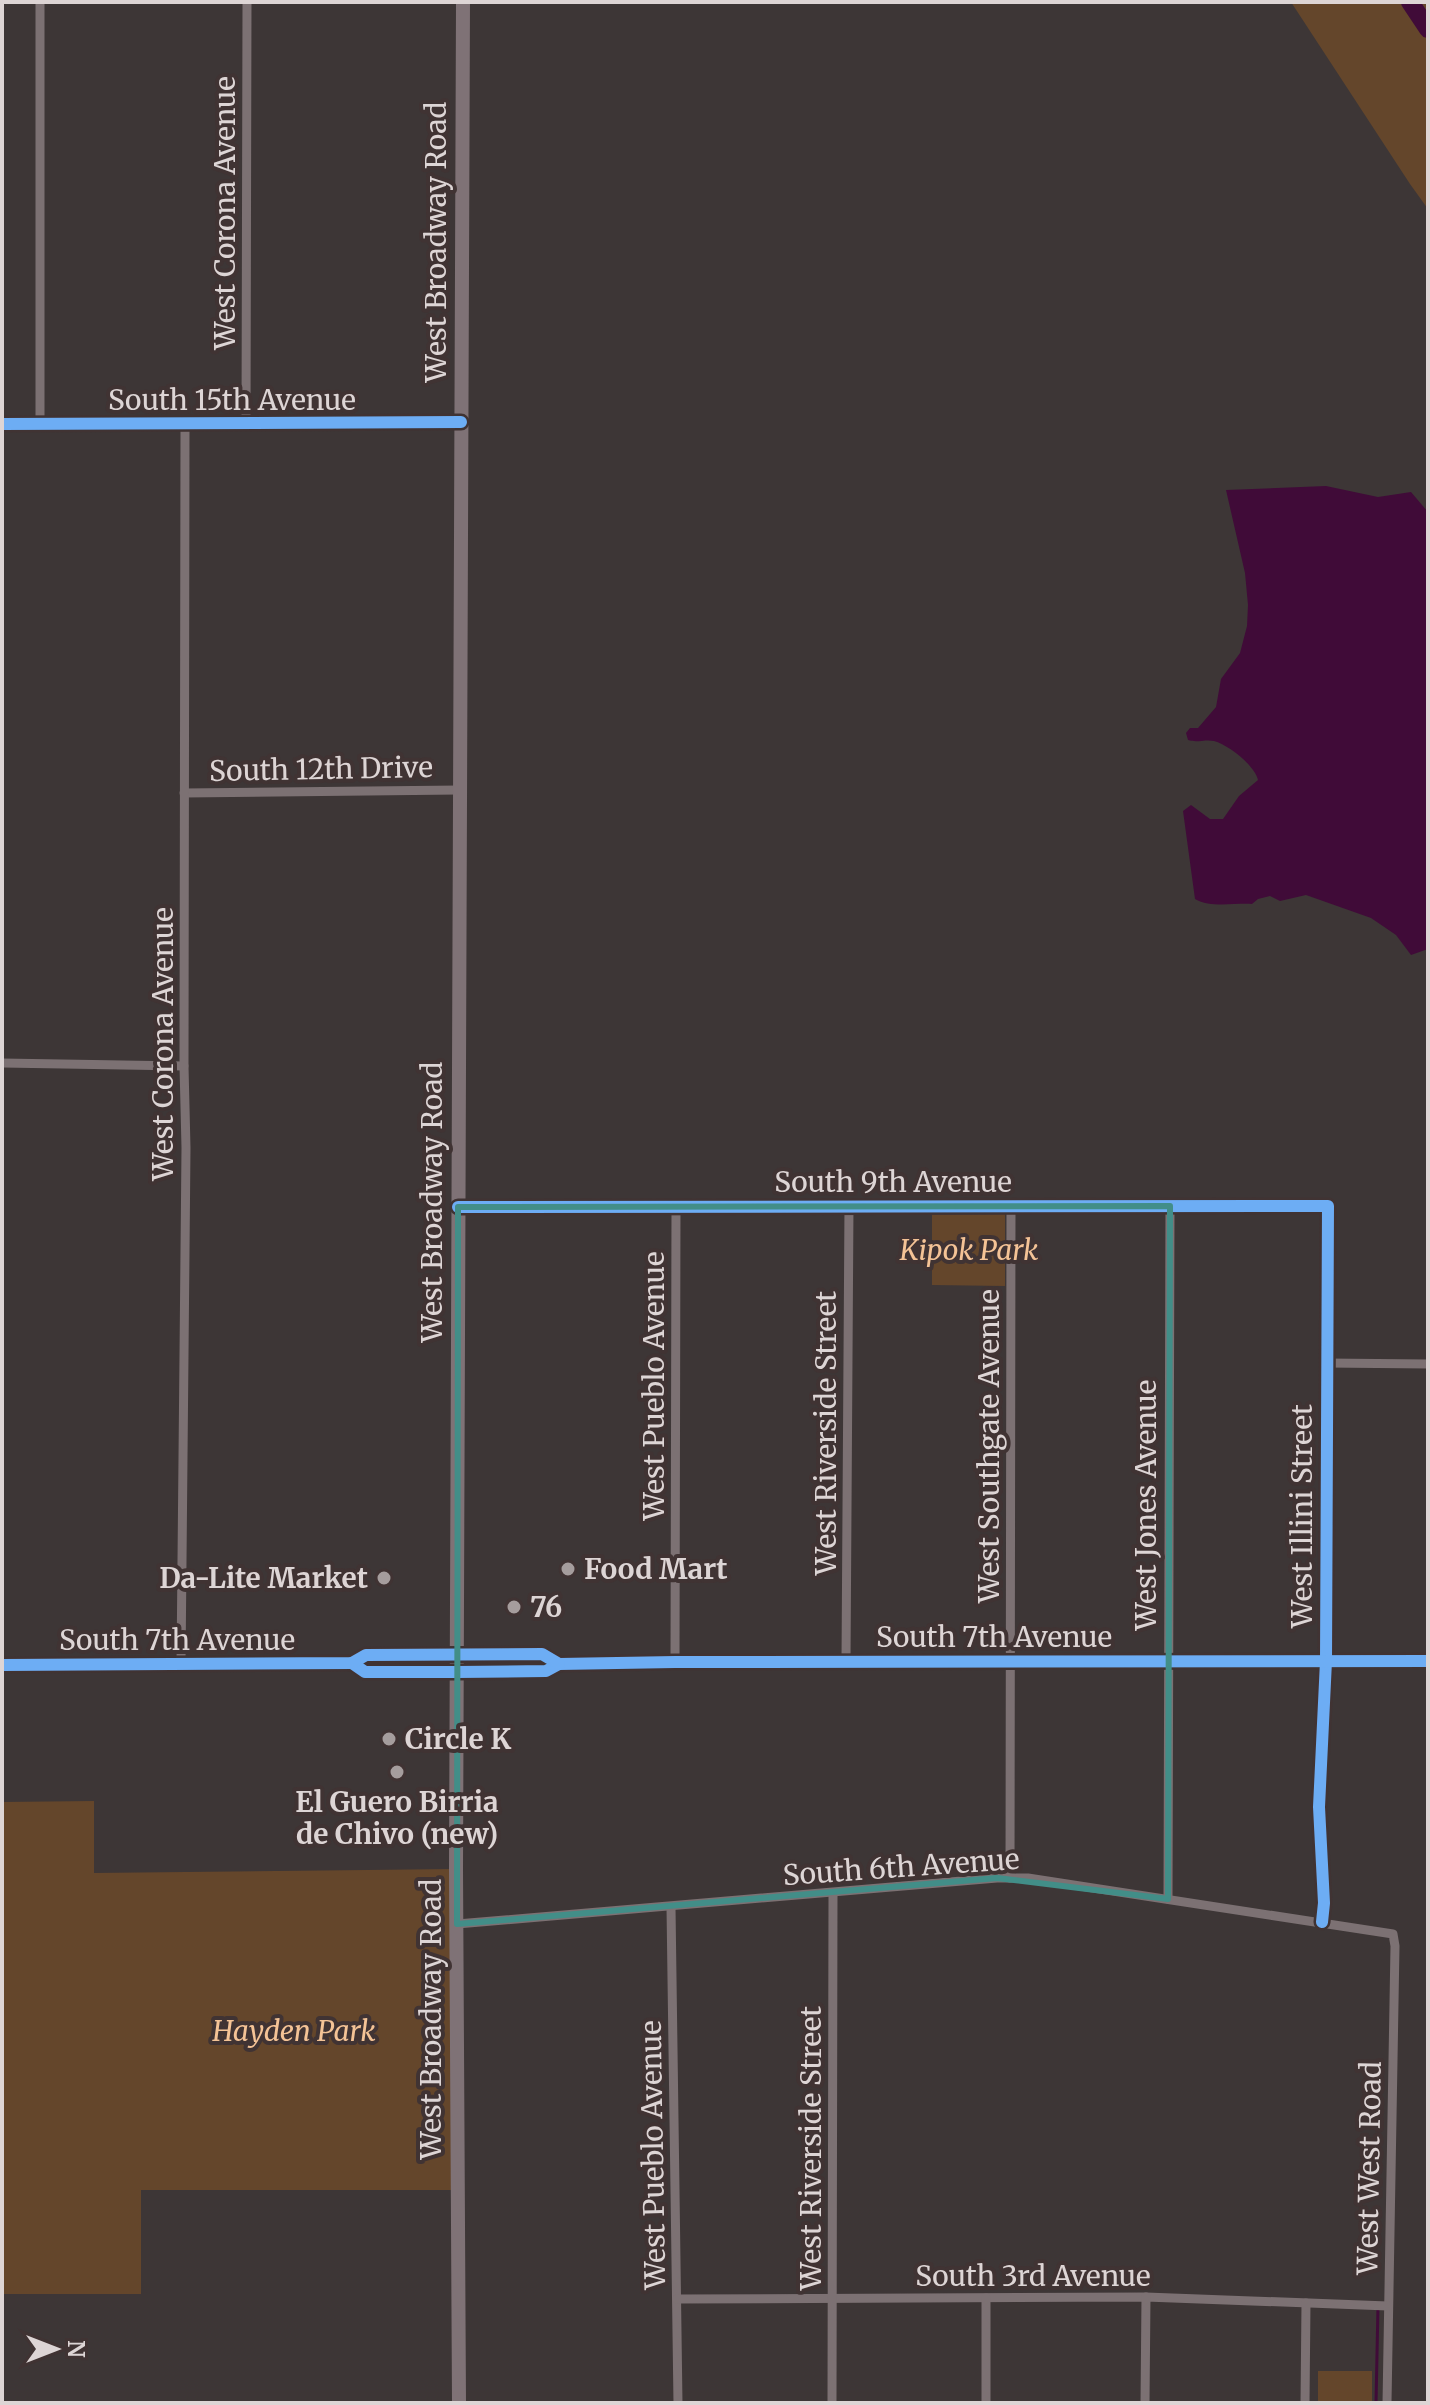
<svg xmlns="http://www.w3.org/2000/svg" width="1430" height="2405" viewBox="0 0 1430 2405" font-family="Merriweather,serif">
	<style>
		.green { fill: #64462b }
		.water { fill: #400b38 }
		.lines { fill: none; stroke-linecap: round; stroke-linejoin: round }
		.stream { stroke: #400b38; stroke-width: 3 }
		.river { stroke: #400b38; stroke-width: 18 }
		.minor { stroke: #7c7173; stroke-width: 9 }
		.tertiary { stroke: #7c7173; stroke-width: 12 }
		.secondary { stroke: #7f7276; stroke-width: 14 }
		.cycleway-casing { stroke: #403333; stroke-width: 17 }
		.cycleway { stroke: #6dadf4; stroke-width: 12 }
		.marked { fill: none; stroke: #428e88; stroke-width: 6; stroke-linejoin: round }
		.poi-dot { fill: #a59d9d; stroke: #403333; stroke-width: 3 }
		.labels { text-anchor: middle; dominant-baseline: central; stroke-width: 8; stroke-linejoin: round; paint-order: stroke }
		.street-label { font-size: 28px; fill: #ddd5d5; stroke: #403333 }
		.park-label { font-size: 28px; font-style: italic; fill: #f4c396; stroke: #403333 }
		.poi-label { font-size: 28px; font-weight: bold; fill: #ddd5d5; stroke: #403333; text-anchor: start }
	</style>
	<rect width="100%" height="100%" fill="#3d3636"/>
	<g class="green">
		<path d="M 1291,2 L 1428,2 L 1428,209 L 1410,184 Z"/>
		<path d="M 932,1213 L 1005,1214 L 1005,1286 L 932,1285 Z"/>
		<path d="M 94,1801 L 94,1873 L 456,1869 L 458,2190 L 141,2190 L 141,2294 L 2,2294 L 2,1802 Z"/>
		<rect x="1318" y="2371" width="54" height="32"/>
	</g>
	<path class="water" d="M 1326,486 L 1378,497 L 1411,492 L 1428,512 L 1428,949 L 1411,955 L 1396,935 L 1371,918 L 1306,895 L 1280,901 L 1270,896 L 1258,899 L 1252,904 C 1233,903 1210,908 1195,899 L 1183,811 L 1191,805 L 1210,819 L 1223,819 L 1239,796 L 1258,780 C 1255,766 1229,745 1214,741 C 1205,739 1197,743 1188,740 L 1186,733 L 1190,728 L 1198,728 L 1216,707 L 1221,679 L 1240,653 L 1247,626 L 1248,605 L 1245,573 L 1226,490 Z"/>
	<g class="lines">
		<path class="stream" d="M 1376,2403 L 1378,2306"/>
		<path class="river" d="M 1410,2 L 1428,29"/>
		<g class="minor">
			<path d="M 40,423 L 40,2"/>
			<path d="M 246,424 L 247,2"/>
			<path d="M 184,793 L 459,790"/>
			<path d="M 2,1063 L 184,1066"/>
			<path d="M 458,1207 L 1328,1206 L 1326,1661 L 1319,1807 L 1324,1903 L 1322,1922"/>
			<path d="M 1326,1363 L 1428,1364"/>
			<path d="M 846,1661 L 849,1205"/>
			<path d="M 675,1662 L 676,1206"/>
			<path d="M 181,1664 L 186,1148 L 184,1066 L 185,424"/>
			<path d="M 1010,1878 L 1011,1206"/>
			<path d="M 1168,1899 L 1170,1206"/>
			<path d="M 671,1907 L 678,2403"/>
			<path d="M 457,1924 L 997,1878 L 1028,1878 L 1393,1934 L 1395,1946 L 1387,2403"/>
			<path d="M 677,2299 L 1146,2297 L 1388,2306"/>
			<path d="M 832,2403 L 833,1893"/>
			<path d="M 986,2403 L 986,2298"/>
			<path d="M 1145,2403 L 1146,2297"/>
			<path d="M 1305,2403 L 1306,2303"/>
		</g>
		<path class="tertiary" d="M 2,424 L 461,422"/>
		<g class="secondary">
			<path d="M 352,1663 L 365,1672 L 457,1672 L 546,1671 L 559,1664 L 675,1662 L 1428,1661"/>
			<path d="M 2,1665 L 352,1663 L 366,1655 L 542,1654 L 559,1664"/>
			<path d="M 459,2403 L 456,1869 L 463,2"/>
		</g>
		<defs>
			<g id="cycleway">
				<path d="M 2,424 L 461,422"/>
				<path d="M 458,1207 L 1328,1206 L 1326,1661 L 1319,1807 L 1324,1903 L 1322,1922"/>
				<path d="M 352,1663 L 365,1672 L 457,1672 L 546,1671 L 559,1664 L 675,1662 L 1428,1661"/>
				<path d="M 2,1665 L 352,1663 L 366,1655 L 542,1654 L 559,1664"/>
			</g>
		</defs>
		<use href="#cycleway" class="cycleway-casing"/>
		<use href="#cycleway" class="cycleway"/>
	</g>
	<path class="marked" d="M 1170,1206 L 1168,1899 L 997,1878 L 457,1924 L 458,1207 Z"/>
	<g class="poi-dot">
		<circle cx="568" cy="1569" r="8"/>
		<circle cx="384" cy="1578" r="8"/>
		<circle cx="514" cy="1607" r="8"/>
		<circle cx="389" cy="1739" r="8"/>
		<circle cx="397" cy="1772" r="8"/>
	</g>
	<g class="labels">
		<g class="street-label">
			<text transform="translate(225 213) rotate(-90)">West Corona Avenue</text>
			<text transform="translate(436 242) rotate(-90)">West Broadway Road</text>
			<text x="232" y="400">South 15th Avenue</text>
			<text transform="translate(321 769) rotate(-1)">South 12th Drive</text>
			<text transform="translate(163 1044) rotate(-90)">West Corona Avenue</text>
			<text x="893" y="1182">South 9th Avenue</text>
			<text transform="translate(432 1202) rotate(-90)">West Broadway Road</text>
			<text transform="translate(654 1386) rotate(-90)">West Pueblo Avenue</text>
			<text transform="translate(826 1433) rotate(-90)">West Riverside Street</text>
			<text transform="translate(989 1446) rotate(-90)">West Southgate Avenue</text>
			<text transform="translate(1146 1505) rotate(-90)">West Jones Avenue</text>
			<text transform="translate(1302 1516) rotate(-90)">West Illini Street</text>
			<text x="994" y="1637">South 7th Avenue</text>
			<text x="177" y="1640">South 7th Avenue</text>
			<text transform="translate(901 1867) rotate(-4)">South 6th Avenue</text>
			<text transform="translate(431 2019) rotate(-90)">West Broadway Road</text>
			<text transform="translate(811 2148) rotate(-90)">West Riverside Street</text>
			<text transform="translate(653 2155) rotate(-91)">West Pueblo Avenue</text>
			<text transform="translate(1369 2168) rotate(-89)">West West Road</text>
			<text x="1033" y="2276">South 3rd Avenue</text>
		</g>
		<g class="park-label">
			<text x="969" y="1250">Kipok Park</text>
			<text x="294" y="2031">Hayden Park</text>
		</g>
		<g class="poi-label">
			<text x="584" y="1569">Food Mart</text>
			<text x="368" y="1578" text-anchor="end">Da-Lite Market</text>
			<text x="530" y="1607">76</text>
			<text x="405" y="1739">Circle K</text>
			<text x="397" y="1802" text-anchor="middle">El Guero Birria<tspan x="397" dy="32">de Chivo (new)</tspan></text>
		</g>
	</g>
	<rect width="1430" height="2405" fill="none" stroke="#ddd5d5" stroke-width="8"/>
	<g transform="translate(56 2349) rotate(90)" stroke="#403333" stroke-width="6" paint-order="stroke">
	<path d="M0-6L14 30L0 20L-14 30Z" fill="#ddd5d5"/>
	<text y="-12" font-size="22" font-weight="bold" text-anchor="middle" fill="#ddd5d5">N</text>
	</g>
</svg>
